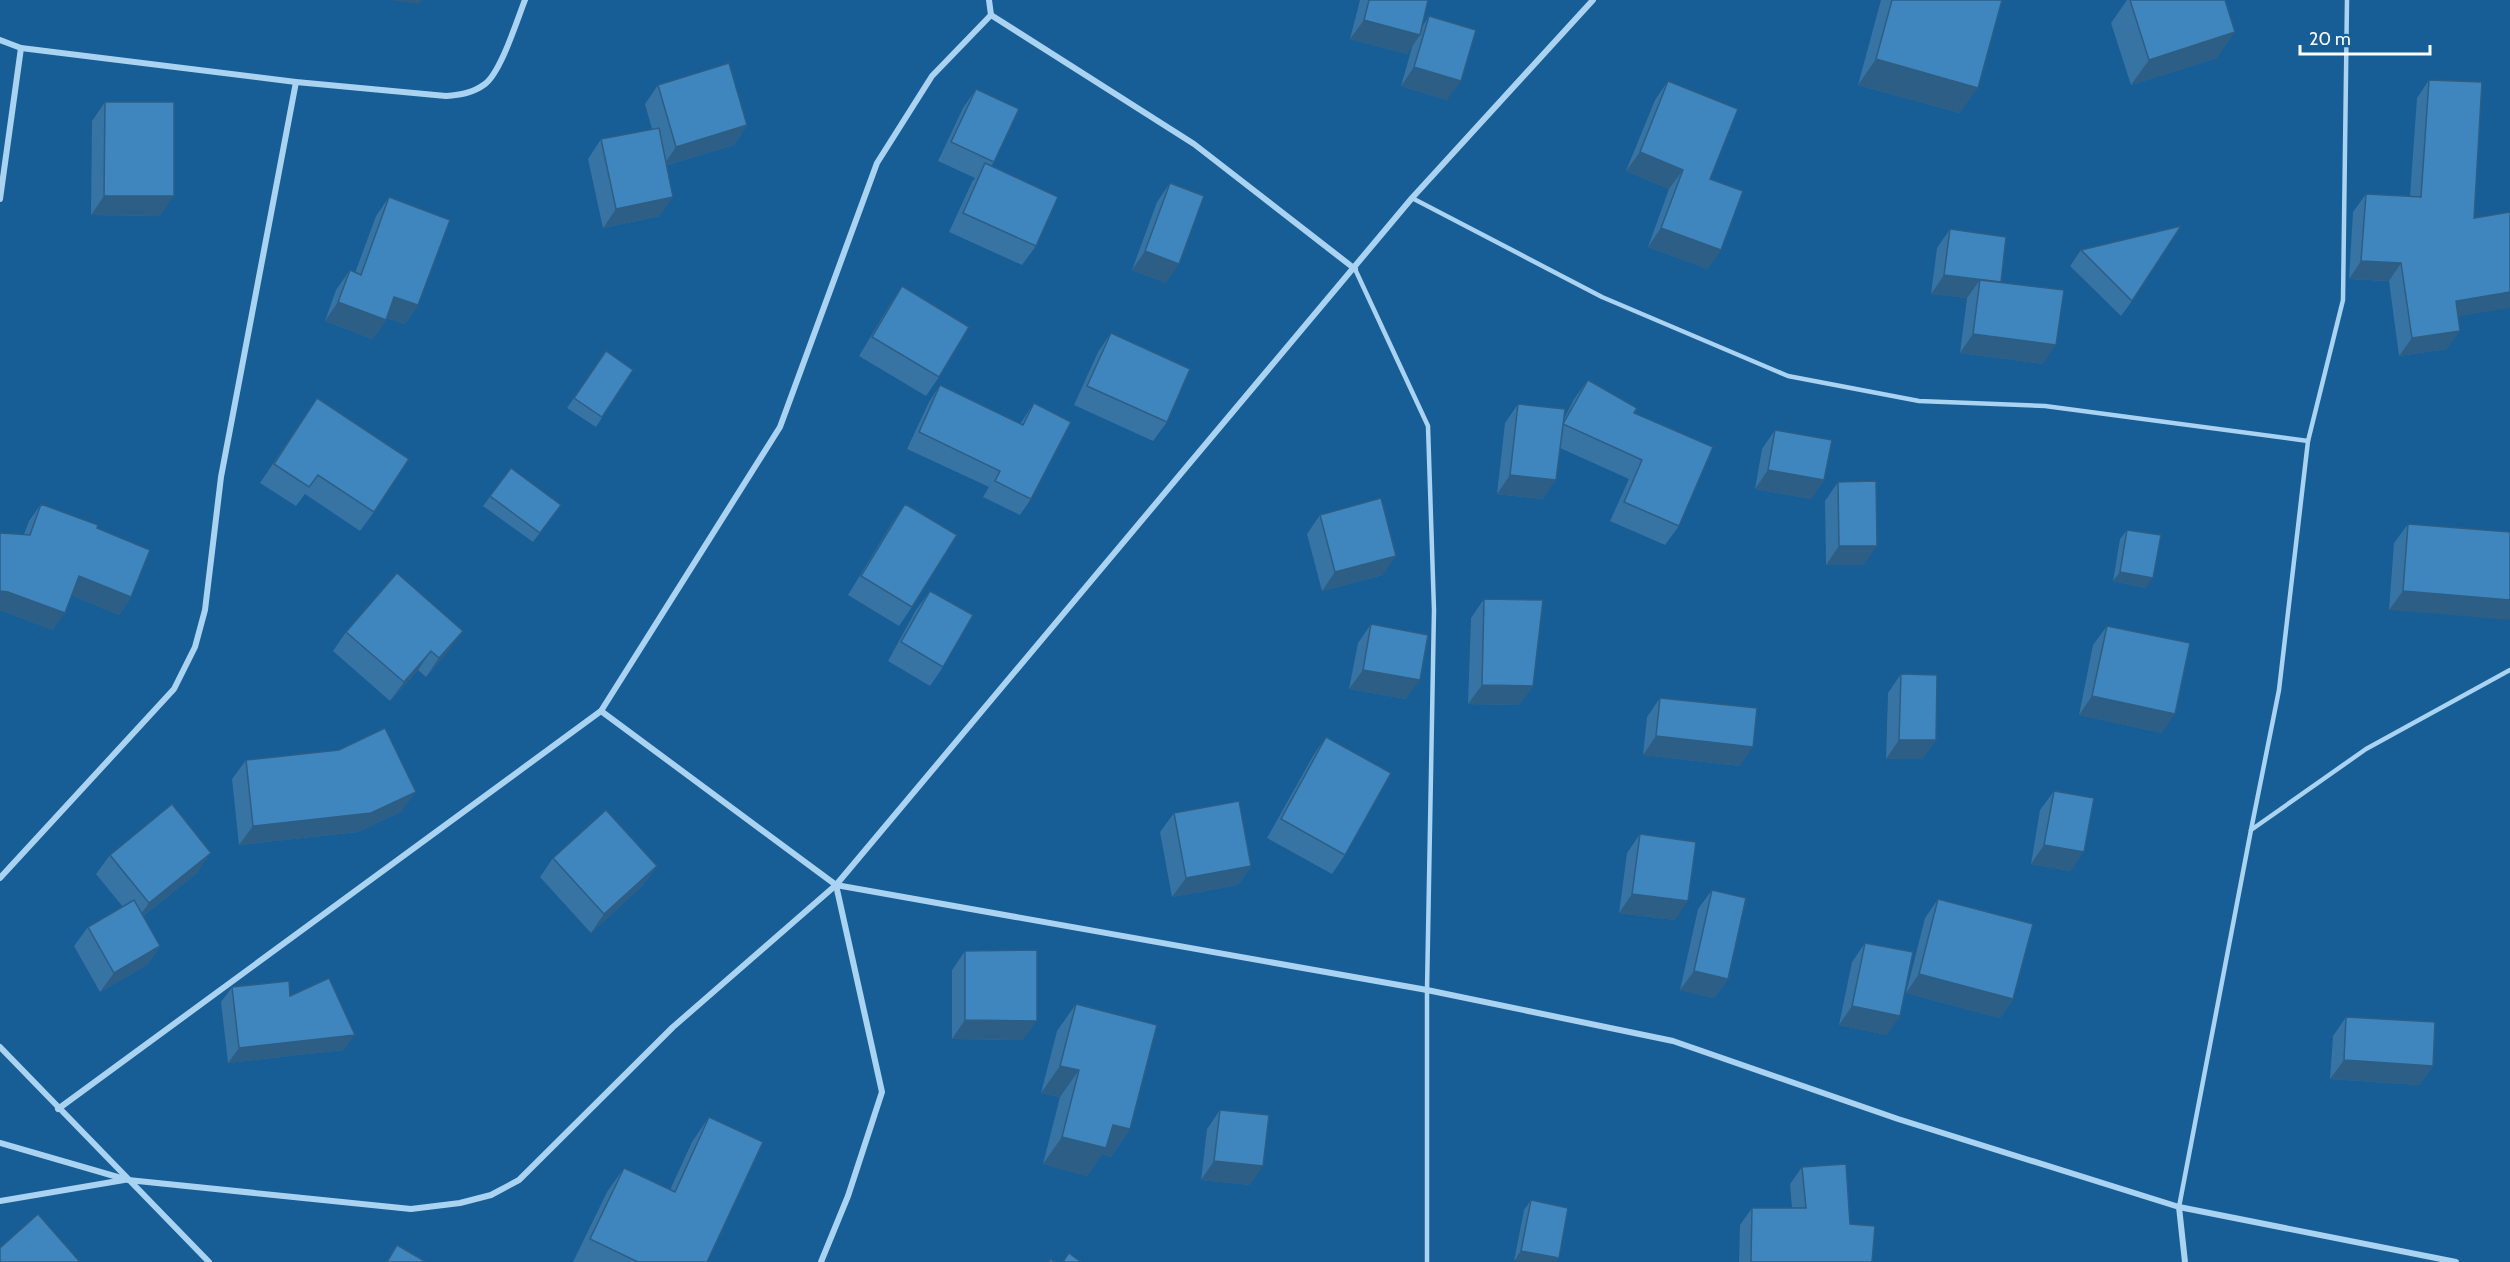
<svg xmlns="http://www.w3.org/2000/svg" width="2510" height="1262" viewBox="0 0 2510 1262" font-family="Cabin,sans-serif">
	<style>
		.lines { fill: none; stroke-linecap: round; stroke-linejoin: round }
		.lane { stroke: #aad2f1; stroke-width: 4.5 }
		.street { stroke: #aad2f1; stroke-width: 6 }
		.wall { fill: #3773a3 }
		.shaded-wall { fill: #2d5e85 }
		.building { fill: #4086be; stroke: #2d5e85; stroke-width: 1.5 }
	</style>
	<rect width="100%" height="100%" fill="#175d96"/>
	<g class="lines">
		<g class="lane">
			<path d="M 1412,198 L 1602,297 L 1788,376 L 1919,401 L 2045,406 L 2308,441"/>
			<path d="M 1355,269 L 1428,426 L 1434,610 L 1427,990 L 1427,1262"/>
			<path d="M 2251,830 L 2279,690 L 2308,441 L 2343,300 L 2347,0"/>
			<path d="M 2179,1207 L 2251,830 L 2366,749 L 2510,670"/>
		</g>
		<g class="street">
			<path d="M 989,0 L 991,15"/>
			<path d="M 991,15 L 1194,144 L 1355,269"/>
			<path d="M 0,40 L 21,48 L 296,82 L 446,96 C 460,95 473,93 485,84 C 501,72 517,20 525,0"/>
			<path d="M 0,199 L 21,48"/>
			<path d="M 601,711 L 836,885"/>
			<path d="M 0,878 L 174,689 L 195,647 L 205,610 L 221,477 L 296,82"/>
			<path d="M 0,1047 L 209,1262"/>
			<path d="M 58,1109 L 601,711 L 780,427 L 877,163 L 932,76 L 991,15"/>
			<path d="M 0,1143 L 128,1180 L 411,1209 L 460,1203 L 491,1195 L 519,1180 L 673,1027 L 836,885 L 1427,990 L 1673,1041 L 1898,1119 L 2179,1207 L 2456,1262"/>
			<path d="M 0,1201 L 124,1180"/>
			<path d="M 2179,1207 L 2185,1262"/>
			<path d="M 821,1262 L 848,1196 L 882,1092 L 836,885 L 1412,198 L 1593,0"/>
		</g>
	</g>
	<g class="wall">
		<path d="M 1360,0 L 1428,0 L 1422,27 L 1429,16 L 1447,100 L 1401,86 L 1413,44 L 1407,54 L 1350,39 Z"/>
		<path d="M 1881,0 L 2002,0 L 1960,113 L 1858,85 Z"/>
		<path d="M 2127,0 L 2225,0 L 2217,58 L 2131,85 L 2111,23 Z"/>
		<path d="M 2429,80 L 2458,317 L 2447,349 L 2399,356 L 2389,281 L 2349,279 L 2353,212 L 2366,194 L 2410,196 L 2417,98 Z"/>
		<path d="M 1668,81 L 1710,179 L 1708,269 L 1648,247 L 1669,189 L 1626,171 L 1655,100 Z"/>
		<path d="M 658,85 L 747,125 L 734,145 L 667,165 L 660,216 L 603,228 L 588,159 L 601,139 L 652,129 L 645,104 Z"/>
		<path d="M 976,89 L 994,162 L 991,166 L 1036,246 L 1022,265 L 949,232 L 972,182 L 975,178 L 938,161 L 963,108 Z"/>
		<path d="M 105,102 L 160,216 L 91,215 L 92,121 Z"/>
		<path d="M 1170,183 L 1166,283 L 1132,270 L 1157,202 Z"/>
		<path d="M 389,197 L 418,305 L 405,324 L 387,318 L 373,339 L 325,321 L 336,290 L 350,270 L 355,273 L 376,216 Z"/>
		<path d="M 1950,229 L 2001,282 L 2043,364 L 1960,353 L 1967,298 L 1931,294 L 1937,248 Z"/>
		<path d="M 2081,250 L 2132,301 L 2121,316 L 2070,266 Z"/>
		<path d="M 902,286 L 939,377 L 926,396 L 859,356 L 889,306 Z"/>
		<path d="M 1111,333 L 1167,422 L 1153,441 L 1074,405 L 1098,352 Z"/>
		<path d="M 606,351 L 633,370 L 596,427 L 567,408 Z"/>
		<path d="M 1588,380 L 1634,413 L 1679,526 L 1665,545 L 1610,521 L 1629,479 L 1560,448 L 1543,499 L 1497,494 L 1505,423 L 1518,404 L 1564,419 L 1574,399 Z"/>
		<path d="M 940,385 L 1020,424 L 1034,403 L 1031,499 L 1020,515 L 983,497 L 989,487 L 907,449 L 929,402 Z"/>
		<path d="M 317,398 L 374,512 L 360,531 L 305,494 L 296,506 L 260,483 Z"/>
		<path d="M 1775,430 L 1824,480 L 1811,499 L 1755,489 L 1762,449 Z"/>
		<path d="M 511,468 L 561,505 L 533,542 L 483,506 Z"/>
		<path d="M 1838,482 L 1864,565 L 1826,565 L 1825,501 Z"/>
		<path d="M 41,504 L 97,528 L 131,597 L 119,615 L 71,595 L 53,630 L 0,610 L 0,533 L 24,534 L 29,521 Z"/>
		<path d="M 905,504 L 912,607 L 899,626 L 848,595 L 892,523 Z"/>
		<path d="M 1320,515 L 1383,575 L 1322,591 L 1307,534 Z"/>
		<path d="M 2408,524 L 2510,532 L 2389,610 L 2394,543 Z"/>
		<path d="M 2127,530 L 2146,588 L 2113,581 L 2120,539 Z"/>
		<path d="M 930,591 L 943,667 L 930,686 L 888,661 L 916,610 Z"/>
		<path d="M 1484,599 L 1533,686 L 1519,705 L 1468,704 L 1471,618 Z"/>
		<path d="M 1371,624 L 1406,699 L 1349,689 L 1358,643 Z"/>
		<path d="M 2107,626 L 2162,733 L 2079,715 L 2093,645 Z"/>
		<path d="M 346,632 L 449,650 L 426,677 L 418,670 L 390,701 L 333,651 Z"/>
		<path d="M 1901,674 L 1936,740 L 1922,759 L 1886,759 L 1888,693 Z"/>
		<path d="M 1660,698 L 1740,766 L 1643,755 L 1647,717 Z"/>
		<path d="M 1326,737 L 1345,855 L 1332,874 L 1267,838 L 1313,756 Z"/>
		<path d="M 339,750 L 402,811 L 358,832 L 239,845 L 232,779 L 246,760 Z"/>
		<path d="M 2054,791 L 2071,871 L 2031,864 L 2040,810 Z"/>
		<path d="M 1174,813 L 1251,866 L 1238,885 L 1172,897 L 1160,832 Z"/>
		<path d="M 1640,834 L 1675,920 L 1619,913 L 1627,853 Z"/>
		<path d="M 110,855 L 198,872 L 143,916 L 160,946 L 147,965 L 100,992 L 74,946 L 88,927 L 123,907 L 96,874 Z"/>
		<path d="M 553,858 L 657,866 L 643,885 L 591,933 L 540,877 Z"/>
		<path d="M 1712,890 L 1728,979 L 1714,998 L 1680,990 L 1698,909 Z"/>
		<path d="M 1938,899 L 2013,999 L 2000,1018 L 1906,993 L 1925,918 Z"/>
		<path d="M 1865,943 L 1887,1035 L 1839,1025 L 1852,962 Z"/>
		<path d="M 965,951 L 1023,1040 L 952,1039 L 952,970 Z"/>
		<path d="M 232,987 L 290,996 L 344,1050 L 228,1063 L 221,1002 Z"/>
		<path d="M 1076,1004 L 1130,1129 L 1111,1157 L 1102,1154 L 1087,1176 L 1043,1164 L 1060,1097 L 1041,1093 L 1057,1031 Z"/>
		<path d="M 2346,1017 L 2433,1066 L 2419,1085 L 2330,1079 L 2333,1036 Z"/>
		<path d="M 1220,1110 L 1250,1185 L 1201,1180 L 1207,1129 Z"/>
		<path d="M 709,1117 L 707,1262 L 573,1262 L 607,1192 L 624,1168 L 670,1190 L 692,1142 Z"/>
		<path d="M 1802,1167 L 1850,1224 L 1872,1262 L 1739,1262 L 1740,1225 L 1752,1208 L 1792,1208 L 1790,1184 Z"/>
		<path d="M 1531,1200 L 1568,1208 L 1514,1261 L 1524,1210 Z"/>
	</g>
	<g class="shaded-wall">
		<path d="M 390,0 L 422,0 L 419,4 Z"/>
		<path d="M 1364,20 L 1420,35 L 1407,54 L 1350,39 Z"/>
		<path d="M 2235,32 L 2217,58 L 2131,85 L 2149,60 Z"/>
		<path d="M 1876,59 L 1978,88 L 1960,113 L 1858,85 Z"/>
		<path d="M 1414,67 L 1461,81 L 1447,100 L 1401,86 Z"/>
		<path d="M 747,125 L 734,145 L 663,166 L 676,147 Z"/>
		<path d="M 1640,152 L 1683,170 L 1669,189 L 1626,171 Z"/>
		<path d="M 104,196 L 174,196 L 160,216 L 91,215 Z"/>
		<path d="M 673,197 L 660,216 L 603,228 L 616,209 Z"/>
		<path d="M 1661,228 L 1721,250 L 1708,269 L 1648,247 Z"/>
		<path d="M 1145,251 L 1179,264 L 1166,283 L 1132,270 Z"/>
		<path d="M 2361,261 L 2401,263 L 2389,281 L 2349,279 Z"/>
		<path d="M 1944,275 L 2001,282 L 1980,280 L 1967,298 L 1931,294 Z"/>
		<path d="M 2510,292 L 2510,308 L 2443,319 L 2456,301 Z"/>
		<path d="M 394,297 L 418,305 L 405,324 L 381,316 Z"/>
		<path d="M 338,302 L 386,320 L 373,339 L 325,321 Z"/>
		<path d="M 2460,331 L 2447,349 L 2399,356 L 2412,338 Z"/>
		<path d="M 1973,334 L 2056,345 L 2043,364 L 1960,353 Z"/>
		<path d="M 1768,470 L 1824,480 L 1811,499 L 1755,489 Z"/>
		<path d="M 1510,475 L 1556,480 L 1543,499 L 1497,494 Z"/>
		<path d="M 1839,546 L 1877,546 L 1864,565 L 1826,565 Z"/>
		<path d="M 1396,556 L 1383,575 L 1322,591 L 1335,572 Z"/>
		<path d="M 2120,572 L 2153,578 L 2146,588 L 2113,581 Z"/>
		<path d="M 79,576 L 131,597 L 119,615 L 66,593 Z"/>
		<path d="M 0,591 L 8,592 L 65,613 L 53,630 L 0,610 Z"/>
		<path d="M 2403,591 L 2510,600 L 2510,620 L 2389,610 Z"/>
		<path d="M 463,631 L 449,650 L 426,677 L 439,658 Z"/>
		<path d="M 431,651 L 418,670 L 390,701 L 404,682 Z"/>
		<path d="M 1363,670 L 1420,680 L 1406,699 L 1349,689 Z"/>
		<path d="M 1482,685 L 1533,686 L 1519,705 L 1468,704 Z"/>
		<path d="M 2092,696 L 2175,714 L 2162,733 L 2079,715 Z"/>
		<path d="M 1656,736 L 1753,747 L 1740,766 L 1643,755 Z"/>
		<path d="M 1899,740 L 1936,740 L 1922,759 L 1886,759 Z"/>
		<path d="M 416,792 L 402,811 L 358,832 L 239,845 L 253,826 Z"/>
		<path d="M 2044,845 L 2084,852 L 2071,871 L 2031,864 Z"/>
		<path d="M 211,853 L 198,872 L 135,922 L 149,903 Z"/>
		<path d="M 657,866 L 643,885 L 591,933 L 604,914 Z"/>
		<path d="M 1251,866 L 1238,885 L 1172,897 L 1186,878 Z"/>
		<path d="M 1632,894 L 1688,901 L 1675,920 L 1619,913 Z"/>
		<path d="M 160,946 L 147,965 L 100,992 L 114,973 Z"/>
		<path d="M 1694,971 L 1728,979 L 1714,998 L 1680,990 Z"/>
		<path d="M 1919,974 L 2013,999 L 2000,1018 L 1906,993 Z"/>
		<path d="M 1852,1006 L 1900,1016 L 1887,1035 L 1839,1025 Z"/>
		<path d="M 965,1020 L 1037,1021 L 1023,1040 L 952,1039 Z"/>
		<path d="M 355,1035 L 344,1050 L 228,1063 L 239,1048 Z"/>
		<path d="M 2344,1060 L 2433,1066 L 2419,1085 L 2330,1079 Z"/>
		<path d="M 1060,1066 L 1079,1070 L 1060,1097 L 1041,1093 Z"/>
		<path d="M 1113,1125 L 1130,1129 L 1111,1157 L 1102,1154 L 1087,1176 L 1043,1164 L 1062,1137 Z"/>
		<path d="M 1214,1161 L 1263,1166 L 1250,1185 L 1201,1180 Z"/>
		<path d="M 1521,1251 L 1559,1258 L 1556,1262 L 1521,1262 L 1514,1261 Z"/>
	</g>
	<g class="building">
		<path d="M 1369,0 L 1428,0 L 1420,35 L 1364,20 Z"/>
		<path d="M 1892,0 L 2002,0 L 1978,88 L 1876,59 Z"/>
		<path d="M 2130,0 L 2225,0 L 2235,32 L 2149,60 Z"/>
		<path d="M 1429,16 L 1476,30 L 1461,81 L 1414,67 Z"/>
		<path d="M 729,63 L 747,125 L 676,147 L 658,85 Z"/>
		<path d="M 2429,80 L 2482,82 L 2474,218 L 2510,212 L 2510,292 L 2456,301 L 2460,331 L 2412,338 L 2401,263 L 2361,261 L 2366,194 L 2421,197 Z"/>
		<path d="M 1668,81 L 1738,109 L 1710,179 L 1743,191 L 1721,250 L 1661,228 L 1683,170 L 1640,152 Z"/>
		<path d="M 976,89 L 1019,109 L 994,162 L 951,142 Z"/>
		<path d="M 105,102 L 174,102 L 174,196 L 104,196 Z"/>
		<path d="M 659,128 L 673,197 L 616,209 L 601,139 Z"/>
		<path d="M 985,163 L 1058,197 L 1036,246 L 963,213 Z"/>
		<path d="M 1170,183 L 1204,196 L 1179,264 L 1145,251 Z"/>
		<path d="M 389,197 L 450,220 L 418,305 L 394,297 L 386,320 L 338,302 L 350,270 L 361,275 Z"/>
		<path d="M 2181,226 L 2132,301 L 2081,250 Z"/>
		<path d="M 1950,229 L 2006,237 L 2001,282 L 1944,275 Z"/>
		<path d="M 1980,280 L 2064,290 L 2056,345 L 1973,334 Z"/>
		<path d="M 902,286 L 969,327 L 939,377 L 872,337 Z"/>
		<path d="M 1111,333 L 1190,369 L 1167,422 L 1087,386 Z"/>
		<path d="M 606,351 L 633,370 L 602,417 L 574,398 Z"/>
		<path d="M 1588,380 L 1637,408 L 1634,413 L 1713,447 L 1679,526 L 1624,502 L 1642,460 L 1563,424 Z"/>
		<path d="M 940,385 L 1023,425 L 1034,403 L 1071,422 L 1031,499 L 995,481 L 1000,471 L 919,432 Z"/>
		<path d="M 317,398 L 409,459 L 374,512 L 318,475 L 309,487 L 274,464 Z"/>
		<path d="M 1518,404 L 1565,409 L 1556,480 L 1510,475 Z"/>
		<path d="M 1775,430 L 1832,440 L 1824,480 L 1768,470 Z"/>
		<path d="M 511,468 L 561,505 L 540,533 L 490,496 Z"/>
		<path d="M 1876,481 L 1877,546 L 1839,546 L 1838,482 Z"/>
		<path d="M 1381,498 L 1396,556 L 1335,572 L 1320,515 Z"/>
		<path d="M 41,504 L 98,525 L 97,528 L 150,550 L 131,597 L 79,576 L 65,613 L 8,592 L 0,591 L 0,533 L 30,535 Z"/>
		<path d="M 905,504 L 957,535 L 912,607 L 861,576 Z"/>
		<path d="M 2408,524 L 2510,532 L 2510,600 L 2403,591 Z"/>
		<path d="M 2127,530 L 2161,535 L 2153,578 L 2120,572 Z"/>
		<path d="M 397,573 L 463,631 L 439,658 L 431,651 L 404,682 L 346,632 Z"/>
		<path d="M 930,591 L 973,615 L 943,667 L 901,642 Z"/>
		<path d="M 1484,599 L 1543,600 L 1533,686 L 1482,685 Z"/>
		<path d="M 1371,624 L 1428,635 L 1420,680 L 1363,670 Z"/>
		<path d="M 2107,626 L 2190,643 L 2175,714 L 2092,696 Z"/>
		<path d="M 1901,674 L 1937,675 L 1936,740 L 1899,740 Z"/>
		<path d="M 1660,698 L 1757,708 L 1753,747 L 1656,736 Z"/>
		<path d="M 385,728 L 416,792 L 371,813 L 253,826 L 246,760 L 339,750 Z"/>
		<path d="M 1326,737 L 1391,773 L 1345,855 L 1281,819 Z"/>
		<path d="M 2054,791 L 2094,798 L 2084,852 L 2044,845 Z"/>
		<path d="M 1239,801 L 1251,866 L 1186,878 L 1174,813 Z"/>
		<path d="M 172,804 L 211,853 L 149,903 L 110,855 Z"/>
		<path d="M 606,810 L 657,866 L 604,914 L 553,858 Z"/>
		<path d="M 1640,834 L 1696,842 L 1688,901 L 1632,894 Z"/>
		<path d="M 1712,890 L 1746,898 L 1728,979 L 1694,971 Z"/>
		<path d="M 1938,899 L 2033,924 L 2013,999 L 1919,974 Z"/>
		<path d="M 134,900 L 160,946 L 114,973 L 88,927 Z"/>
		<path d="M 1865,943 L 1913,952 L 1900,1016 L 1852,1006 Z"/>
		<path d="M 1037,950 L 1037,1021 L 965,1020 L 965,951 Z"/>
		<path d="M 329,978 L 355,1035 L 239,1048 L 232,987 L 289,981 L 290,996 Z"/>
		<path d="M 1076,1004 L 1157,1025 L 1130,1129 L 1113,1125 L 1106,1148 L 1062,1137 L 1079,1070 L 1060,1066 Z"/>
		<path d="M 2346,1017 L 2435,1022 L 2433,1066 L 2344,1060 Z"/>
		<path d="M 1220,1110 L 1269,1115 L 1263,1166 L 1214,1161 Z"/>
		<path d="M 709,1117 L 763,1142 L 707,1262 L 638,1262 L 590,1239 L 624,1168 L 675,1192 Z"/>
		<path d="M 1846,1164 L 1850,1224 L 1875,1226 L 1872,1262 L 1751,1262 L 1752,1208 L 1806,1208 L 1802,1167 Z"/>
		<path d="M 1531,1200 L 1568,1208 L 1559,1258 L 1521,1251 Z"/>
		<path d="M 38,1214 L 80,1262 L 0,1262 L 0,1248 Z"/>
		<path d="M 397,1245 L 426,1262 L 387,1262 Z"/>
		<path d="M 1069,1253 L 1081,1262 L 1063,1262 Z"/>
		<path d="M 1051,1259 L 1055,1262 L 1048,1262 Z"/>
	</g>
	<path d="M2300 45v9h130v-9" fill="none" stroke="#ffffff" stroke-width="3"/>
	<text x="2309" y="45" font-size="18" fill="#ffffff" stroke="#175d96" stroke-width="4.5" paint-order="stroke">20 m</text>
</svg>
